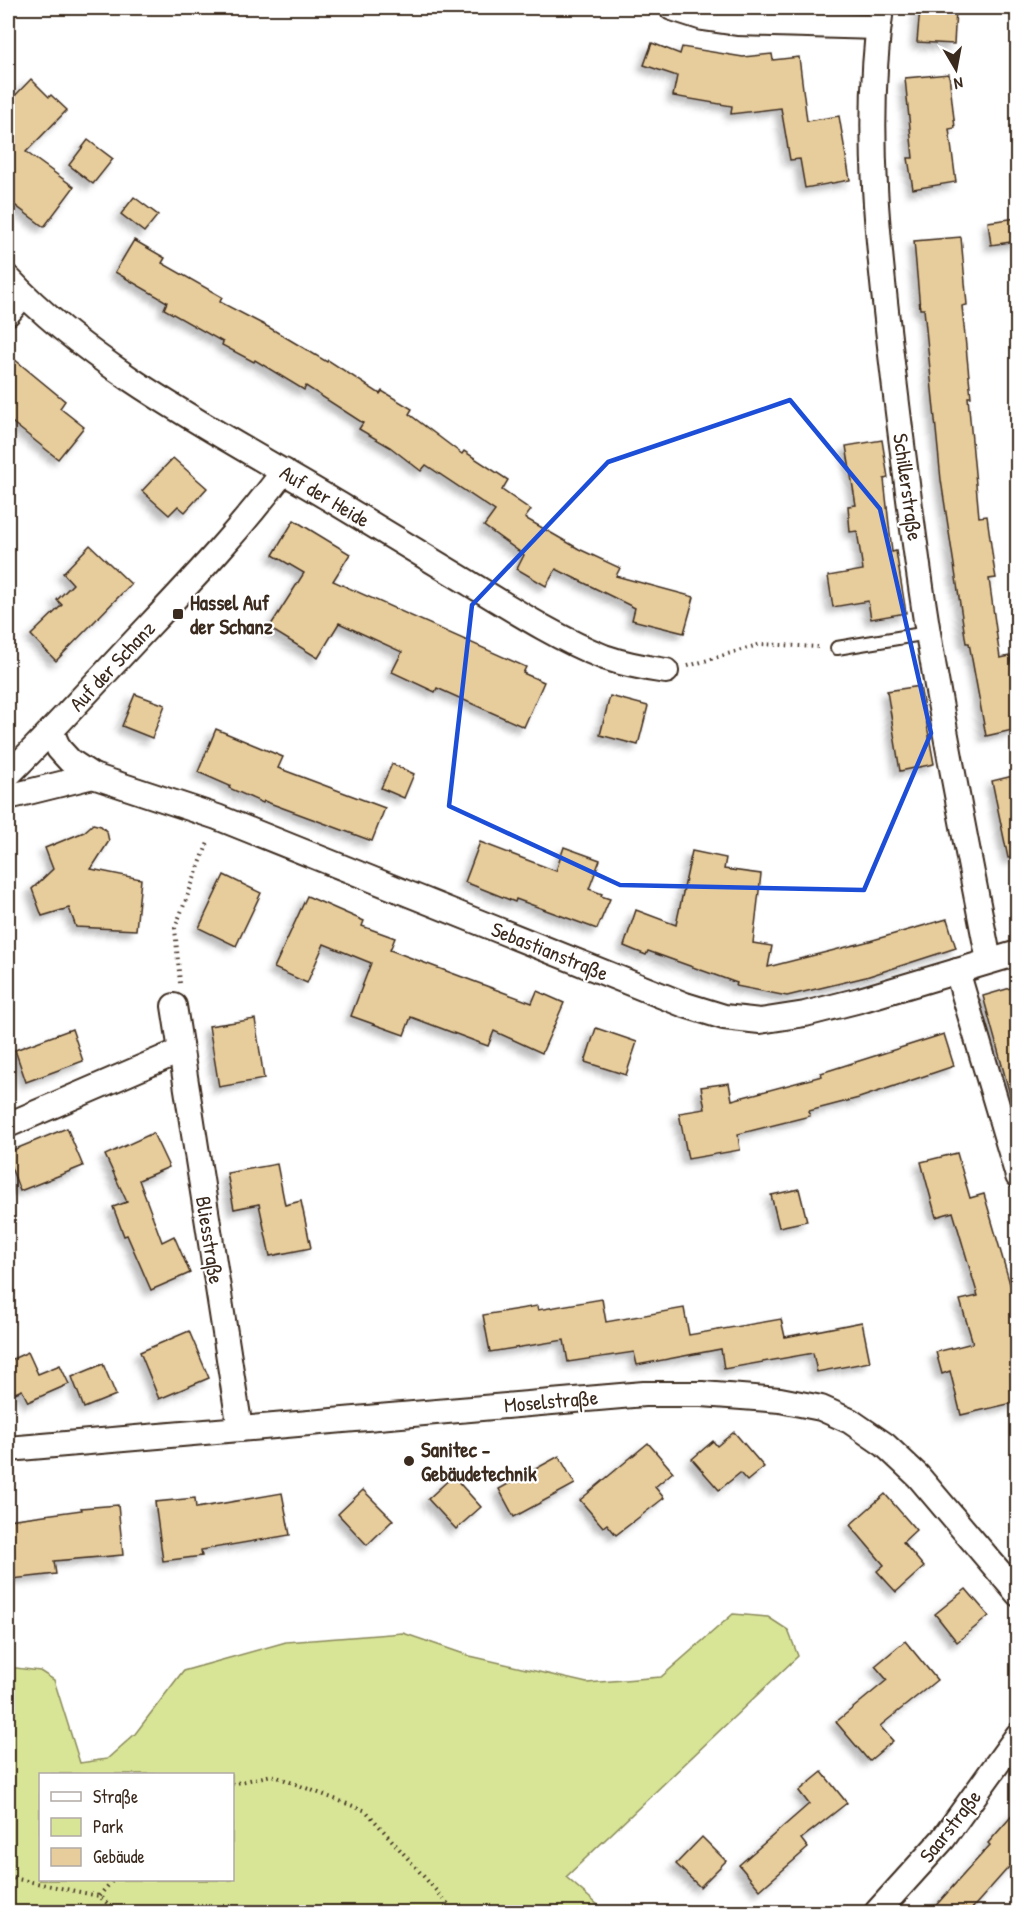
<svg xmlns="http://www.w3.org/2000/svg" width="1025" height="1920" viewBox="0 0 1025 1920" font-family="'Patrick Hand',sans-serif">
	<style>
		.green { fill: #d8e597; stroke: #8a885a; stroke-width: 1.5; fill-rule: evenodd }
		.building { fill: #e8cd9c; stroke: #3b2a1e; stroke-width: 1.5; filter: url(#shadow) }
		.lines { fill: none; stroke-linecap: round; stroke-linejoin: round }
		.service-casing { stroke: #3b2a1e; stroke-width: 16 }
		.minor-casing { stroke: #3b2a1e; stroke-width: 28 }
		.path { stroke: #3b2a1e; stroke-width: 4; stroke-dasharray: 1.5 4.5; stroke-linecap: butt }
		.service { stroke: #fff; stroke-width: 12 }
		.minor { stroke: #fff; stroke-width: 24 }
		.marked { fill: none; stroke: #1d4ed8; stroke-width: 4.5; stroke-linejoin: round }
		.poi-dot { fill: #3b2a1e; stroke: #fff; stroke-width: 2 }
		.labels { text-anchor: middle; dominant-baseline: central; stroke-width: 4.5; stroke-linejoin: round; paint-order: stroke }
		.street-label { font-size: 21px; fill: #3b2a1e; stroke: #fff }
		.poi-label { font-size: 21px; font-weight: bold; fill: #3b2a1e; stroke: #fff; text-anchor: start }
	</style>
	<defs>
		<filter id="shadow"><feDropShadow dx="-5.5" dy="5.5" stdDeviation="3" flood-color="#0004"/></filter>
	</defs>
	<rect width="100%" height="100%" fill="#fff"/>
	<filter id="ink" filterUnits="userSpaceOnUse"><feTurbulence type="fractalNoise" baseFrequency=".0167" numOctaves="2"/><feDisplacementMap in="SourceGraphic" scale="12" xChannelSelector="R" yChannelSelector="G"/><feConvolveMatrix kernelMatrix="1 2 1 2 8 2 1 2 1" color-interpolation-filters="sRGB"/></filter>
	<g filter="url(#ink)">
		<path class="green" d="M 733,1614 L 768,1617 L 788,1630 L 798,1656 L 566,1877 L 606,1912 L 8,1912 L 8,1667 L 40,1671 L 54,1680 L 80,1763 L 107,1759 L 135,1734 L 183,1671 L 286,1642 L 403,1633 L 470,1656 L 587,1683 L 661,1677 ZM 40,1774 L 232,1774 L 232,1880 L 40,1880 Z"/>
		<g class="building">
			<path d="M 920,8 L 956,10 L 954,44 L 917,42 Z"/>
			<path d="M 652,43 L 680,54 L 682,47 L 743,57 L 772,54 L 773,60 L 799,57 L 807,121 L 839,116 L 850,180 L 805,188 L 800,159 L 790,160 L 781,108 L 731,114 L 732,106 L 673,96 L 677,76 L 644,65 Z"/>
			<path d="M 949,74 L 955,128 L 949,129 L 956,182 L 913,189 L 908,158 L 913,158 L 905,78 Z"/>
			<path d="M 31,79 L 49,97 L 51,95 L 67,110 L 26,152 L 74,187 L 44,227 L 8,200 L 8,103 Z"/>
			<path d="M 88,140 L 113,159 L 93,184 L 69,165 Z"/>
			<path d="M 134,197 L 158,215 L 144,232 L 121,214 Z"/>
			<path d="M 1017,218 L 1017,241 L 991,245 L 988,222 Z"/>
			<path d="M 961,237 L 967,305 L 962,306 L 971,397 L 968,397 L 979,517 L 987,516 L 994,567 L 996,578 L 989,579 L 1000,658 L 1010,656 L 1017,691 L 1017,729 L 986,736 L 969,643 L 966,643 L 941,480 L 924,309 L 920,309 L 914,241 Z"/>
			<path d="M 134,240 L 165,258 L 162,263 L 222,297 L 220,302 L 270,328 L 327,362 L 328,360 L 380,394 L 382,391 L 412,409 L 409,414 L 462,454 L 464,451 L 508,480 L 502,490 L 531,510 L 525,518 L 579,549 L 620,568 L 616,576 L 694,597 L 684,633 L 632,620 L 635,608 L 556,569 L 546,586 L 517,569 L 524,555 L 484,526 L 495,511 L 426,465 L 421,471 L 390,447 L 359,429 L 363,423 L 306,386 L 304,390 L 255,360 L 254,362 L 222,345 L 223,342 L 164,309 L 167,302 L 115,272 Z"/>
			<path d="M 8,354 L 65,401 L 60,408 L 84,427 L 58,459 L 8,419 Z"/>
			<path d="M 882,440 L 888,478 L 884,479 L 892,552 L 896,551 L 906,613 L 871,619 L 868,601 L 833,607 L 828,576 L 863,570 L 857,531 L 850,532 L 848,506 L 856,505 L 846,446 Z"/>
			<path d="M 173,458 L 207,488 L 185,512 L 178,506 L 169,515 L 142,491 Z"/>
			<path d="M 294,520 L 350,554 L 333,581 L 526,667 L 523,673 L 544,682 L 524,727 L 437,688 L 435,692 L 392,672 L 402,652 L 339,623 L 318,658 L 269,628 L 304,573 L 273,555 Z"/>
			<path d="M 90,545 L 131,584 L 56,661 L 31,635 L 62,605 L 57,600 L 73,584 L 63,573 Z"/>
			<path d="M 920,686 L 934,764 L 900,771 L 887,691 Z"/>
			<path d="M 135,694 L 165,705 L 152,738 L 122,726 Z"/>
			<path d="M 610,696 L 648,706 L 638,745 L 600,735 Z"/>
			<path d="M 216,729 L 283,757 L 278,768 L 385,808 L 372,841 L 264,801 L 263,803 L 229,788 L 230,786 L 198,772 Z"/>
			<path d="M 392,764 L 414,774 L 404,798 L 381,788 Z"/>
			<path d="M 1017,775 L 1017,857 L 1008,858 L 992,781 Z"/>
			<path d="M 93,824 L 101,826 L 107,832 L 109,841 L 91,869 L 141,879 L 136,930 L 76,927 L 69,908 L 42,916 L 32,889 L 53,869 L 45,848 L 84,832 Z"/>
			<path d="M 480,842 L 556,871 L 564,847 L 600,860 L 589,889 L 602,894 L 601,896 L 610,899 L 597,929 L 516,899 L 515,902 L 465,882 Z"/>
			<path d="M 692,851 L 726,858 L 724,869 L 761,874 L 753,943 L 772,946 L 768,967 L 866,942 L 947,919 L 956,948 L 866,977 L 787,996 L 736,986 L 737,983 L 648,951 L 646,955 L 624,946 L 636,910 L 676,925 Z"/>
			<path d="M 224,875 L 261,893 L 236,946 L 199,928 Z"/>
			<path d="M 307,896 L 364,921 L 362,926 L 395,938 L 390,950 L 532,1003 L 537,991 L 564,1003 L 542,1053 L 494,1031 L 488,1046 L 411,1017 L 404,1035 L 351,1016 L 371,963 L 324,944 L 307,983 L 274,968 Z"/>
			<path d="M 1017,986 L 1017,1097 L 1011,1098 L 983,996 Z"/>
			<path d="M 255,1019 L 264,1079 L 219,1087 L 209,1026 Z"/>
			<path d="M 596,1028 L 637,1042 L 626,1075 L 585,1062 Z"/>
			<path d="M 72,1029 L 83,1061 L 26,1082 L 15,1050 Z"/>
			<path d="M 944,1034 L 954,1066 L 859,1098 L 809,1111 L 810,1116 L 738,1134 L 740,1150 L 688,1159 L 679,1113 L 705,1109 L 701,1087 L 729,1083 L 732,1100 L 822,1076 L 821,1073 Z"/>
			<path d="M 67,1128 L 83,1166 L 20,1191 L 8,1159 L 8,1152 Z"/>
			<path d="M 153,1133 L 169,1167 L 139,1180 L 162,1242 L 174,1236 L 190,1273 L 151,1290 L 127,1235 L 124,1236 L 113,1207 L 127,1202 L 105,1155 Z"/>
			<path d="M 957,1153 L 970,1198 L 984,1194 L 1017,1308 L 1017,1402 L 961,1415 L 950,1371 L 942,1374 L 936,1352 L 973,1343 L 960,1300 L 978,1296 L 953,1212 L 936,1217 L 921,1162 Z"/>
			<path d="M 277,1164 L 285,1205 L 301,1201 L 311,1248 L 270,1256 L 259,1204 L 234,1209 L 227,1173 Z"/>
			<path d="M 799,1189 L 807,1221 L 779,1227 L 771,1195 Z"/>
			<path d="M 602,1299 L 606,1322 L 684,1308 L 689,1335 L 781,1319 L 785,1337 L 862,1322 L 870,1362 L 817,1372 L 813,1353 L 724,1369 L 721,1349 L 637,1365 L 634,1352 L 568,1362 L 564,1340 L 490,1352 L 483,1315 L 537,1306 L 538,1310 Z"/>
			<path d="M 189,1331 L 209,1378 L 159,1399 L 140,1352 Z"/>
			<path d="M 28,1352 L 38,1374 L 60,1365 L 69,1384 L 28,1402 L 22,1390 L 8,1396 L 8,1361 Z"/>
			<path d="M 103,1364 L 116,1395 L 84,1408 L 72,1377 Z"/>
			<path d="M 734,1432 L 764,1467 L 747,1481 L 740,1473 L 719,1490 L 692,1459 L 713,1441 L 717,1446 Z"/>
			<path d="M 648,1443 L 673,1472 L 655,1487 L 664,1498 L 616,1535 L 607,1524 L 603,1527 L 580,1500 Z"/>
			<path d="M 559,1456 L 575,1484 L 514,1517 L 499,1489 Z"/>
			<path d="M 453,1476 L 481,1507 L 456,1529 L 428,1499 Z"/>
			<path d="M 363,1490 L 393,1520 L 367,1545 L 338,1514 Z"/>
			<path d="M 282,1493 L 290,1535 L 201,1550 L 202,1556 L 163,1561 L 155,1502 L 195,1498 L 196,1508 Z"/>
			<path d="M 885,1494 L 916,1530 L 903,1542 L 924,1567 L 896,1592 L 877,1571 L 884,1565 L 850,1525 Z"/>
			<path d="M 118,1505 L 123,1555 L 54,1561 L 56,1574 L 12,1579 L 8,1547 L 8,1520 L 82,1510 L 81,1508 Z"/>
			<path d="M 966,1589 L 989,1616 L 957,1642 L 935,1614 Z"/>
			<path d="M 905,1641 L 937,1680 L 880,1726 L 893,1741 L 869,1761 L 836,1722 L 887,1680 L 875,1666 Z"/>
			<path d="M 822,1772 L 847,1803 L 801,1839 L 808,1848 L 760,1890 L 739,1865 L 809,1804 L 799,1791 Z"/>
			<path d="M 1017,1810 L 1017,1858 L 969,1912 L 930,1912 L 990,1845 L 988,1843 Z"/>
			<path d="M 702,1837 L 726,1861 L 700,1887 L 676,1864 Z"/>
		</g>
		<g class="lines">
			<defs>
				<path id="service" d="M 837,648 L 928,633"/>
				<g id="minor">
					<path d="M 672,8 L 703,18 L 737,23 L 878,27"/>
					<path d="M 881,8 C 863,134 880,263 895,388 C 905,470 915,552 928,633 C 946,743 968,852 989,961"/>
					<path d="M 8,278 C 97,373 229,438 340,505 C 383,531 426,557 469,583 C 510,608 560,640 604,657 C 624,664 645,668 666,671"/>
					<path d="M 8,313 L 23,295"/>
					<path d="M 51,731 L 59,749 L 70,761 L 93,776 L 217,817 L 685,1005 L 724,1017 L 760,1021 L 805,1014 L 860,1000 L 1018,953"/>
					<path d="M 8,775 C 56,727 102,676 149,626 C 196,576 243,526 284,471"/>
					<path d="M 8,797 L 93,776"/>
					<path d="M 957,971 L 1018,1176"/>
					<path d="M 174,1006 L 240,1429"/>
					<path d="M 8,1125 L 180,1051"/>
					<path d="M 8,1449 L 644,1394 L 702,1394 L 780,1400 L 821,1408 L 850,1421 L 885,1445 L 918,1476 L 1018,1594"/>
					<path d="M 877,1912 L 943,1839 L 1018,1735"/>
				</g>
			</defs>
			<use href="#service" class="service-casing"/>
			<use href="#minor" class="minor-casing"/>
			<g class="path">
				<path d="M 688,666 L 761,644 L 818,647"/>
				<path d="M 180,983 L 175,928 L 209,840"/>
				<path d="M 232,1784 L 272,1775 L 366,1811 L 455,1912"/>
				<path d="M 8,1877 L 99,1896 L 117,1912"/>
				<path d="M 99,1896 L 113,1880"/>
			</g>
			<use href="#service" class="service"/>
			<use href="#minor" class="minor"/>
		</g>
	</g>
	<path class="marked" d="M 790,400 L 880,509 L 931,733 L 864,890 L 620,885 L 449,806 L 472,605 L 608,462 Z"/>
	<g class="poi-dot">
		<rect x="172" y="608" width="12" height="12" rx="3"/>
		<circle cx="409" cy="1461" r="6"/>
	</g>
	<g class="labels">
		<g class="street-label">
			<text transform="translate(908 487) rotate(82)">Schillerstraße</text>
			<text transform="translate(325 496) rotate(31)">Auf der Heide</text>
			<text transform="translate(112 666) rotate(-47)">Auf der Schanz</text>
			<text transform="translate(550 951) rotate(22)">Sebastianstraße</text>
			<text transform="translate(210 1240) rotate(81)">Bliesstraße</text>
			<text transform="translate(551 1401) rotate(-5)">Moselstraße</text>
			<text transform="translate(950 1826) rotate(-52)">Saarstraße</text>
		</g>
		<g class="poi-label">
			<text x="190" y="602">Hassel Auf<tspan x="190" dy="24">der Schanz</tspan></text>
			<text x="421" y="1449">Sanitec -<tspan x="421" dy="24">Gebäudetechnik</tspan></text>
		</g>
	</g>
	<rect width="1025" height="1920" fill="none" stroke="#fff" stroke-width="30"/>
	<rect x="15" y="15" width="995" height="1890" fill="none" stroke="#3b2a1e" stroke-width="2" filter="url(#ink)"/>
	<rect x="39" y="1773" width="195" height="108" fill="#ffffff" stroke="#b1aaa5" stroke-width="1.5"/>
	<rect x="51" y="1792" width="30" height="9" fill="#ffffff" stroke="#b1aaa5" stroke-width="1.5"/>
	<text x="93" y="1803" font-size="18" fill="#3b2a1e">Straße</text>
	<rect x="51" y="1818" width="30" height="18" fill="#d8e597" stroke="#b1aaa5" stroke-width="1.5"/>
	<text x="93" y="1833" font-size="18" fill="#3b2a1e">Park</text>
	<rect x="51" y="1848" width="30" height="18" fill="#e8cd9c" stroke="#b1aaa5" stroke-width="1.5"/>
	<text x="93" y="1863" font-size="18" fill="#3b2a1e">Gebäude</text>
	<g transform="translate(956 69) rotate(170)" stroke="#ffffff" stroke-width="4.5" paint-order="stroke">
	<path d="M0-4.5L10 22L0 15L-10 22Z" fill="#3b2a1e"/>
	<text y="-9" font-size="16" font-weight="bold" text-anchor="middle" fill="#3b2a1e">N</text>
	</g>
</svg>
